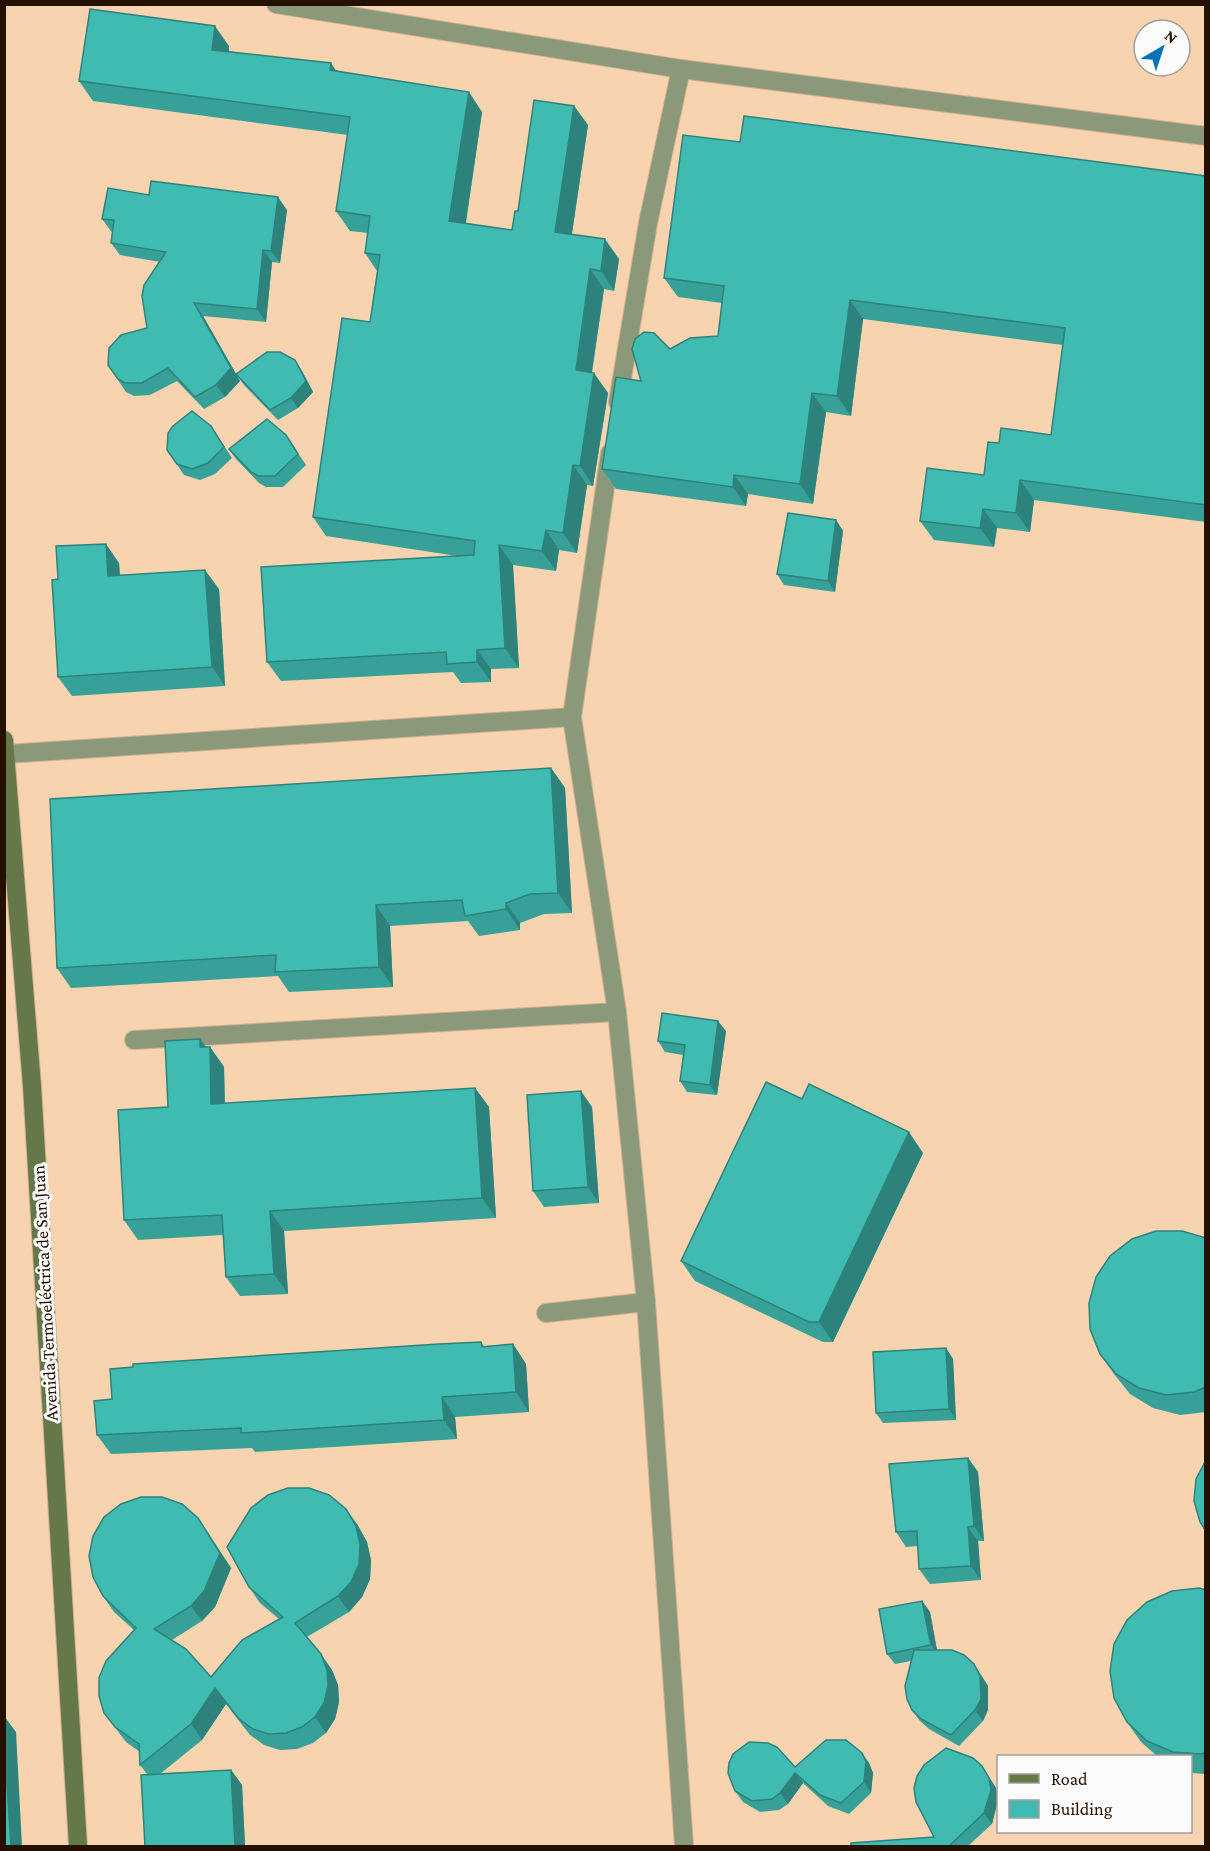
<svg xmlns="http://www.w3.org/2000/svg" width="1210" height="1851" viewBox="0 0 1210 1851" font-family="'Crimson Pro',serif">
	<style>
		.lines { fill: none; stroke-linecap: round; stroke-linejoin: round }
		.lane-casing { stroke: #d1b090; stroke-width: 20 }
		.street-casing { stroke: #d1b090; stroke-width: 20 }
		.secondary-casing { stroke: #d1b090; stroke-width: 20 }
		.lane { stroke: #8a9979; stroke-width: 18 }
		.street { stroke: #8a9979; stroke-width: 18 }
		.secondary { stroke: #647849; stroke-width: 18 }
		.wall { fill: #37a198 }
		.shaded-wall { fill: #2d837c }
		.building { fill: #40bbb1; stroke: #2d837c; stroke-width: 1.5 }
		.labels { text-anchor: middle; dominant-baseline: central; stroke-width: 6; stroke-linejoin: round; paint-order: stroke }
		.street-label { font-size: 18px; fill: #251000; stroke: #fbfbfb }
	</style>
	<rect width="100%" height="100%" fill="#f7d3af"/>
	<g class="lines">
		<defs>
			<g id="lane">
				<path d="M 618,402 L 648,223 L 681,69"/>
				<path d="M 610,453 L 572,717 L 617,1012 L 646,1302 L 684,1846"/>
				<path d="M 6,754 L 572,717"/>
				<path d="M 134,1040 L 617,1012"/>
				<path d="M 546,1313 L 646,1302"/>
			</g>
			<path id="street" d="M 276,4 L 681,69 L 1206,136"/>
			<path id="secondary" d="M 4,740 L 32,1086 L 78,1846"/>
		</defs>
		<use href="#lane" class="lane-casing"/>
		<use href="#street" class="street-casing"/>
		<use href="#secondary" class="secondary-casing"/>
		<use href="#lane" class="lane"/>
		<use href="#street" class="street"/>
		<use href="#secondary" class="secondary"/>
	</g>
	<g class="wall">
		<path d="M 229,46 L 229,51 L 336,70 L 482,112 L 466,223 L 512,230 L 518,211 L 574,106 L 588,125 L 572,234 L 619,259 L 614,291 L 604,289 L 592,373 L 608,393 L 593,486 L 587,485 L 577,553 L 559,550 L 556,571 L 513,565 L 519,668 L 491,669 L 491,682 L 461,683 L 453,672 L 281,681 L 267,662 L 457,556 L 326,536 L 313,517 L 370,322 L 377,271 L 365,253 L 368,233 L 350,231 L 336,211 L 348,135 L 93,101 L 79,81 Z"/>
		<path d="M 740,142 L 1206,176 L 1206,522 L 1034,500 L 1030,532 L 997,528 L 994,547 L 934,540 L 920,521 L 984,475 L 999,443 L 1051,435 L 1063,345 L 863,319 L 851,416 L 826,412 L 813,504 L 748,494 L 746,506 L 616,489 L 602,469 L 641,381 L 670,349 L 718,336 L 722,303 L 678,297 L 664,278 Z"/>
		<path d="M 149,195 L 287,210 L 280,263 L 272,262 L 266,322 L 203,316 L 240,381 L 225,397 L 204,409 L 177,381 L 150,395 L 134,396 L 126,392 L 108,365 L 147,328 L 160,262 L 120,255 L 111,243 L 113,232 L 111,231 L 102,219 Z"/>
		<path d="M 295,360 L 302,371 L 313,392 L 298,408 L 278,420 L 244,385 L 236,374 Z"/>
		<path d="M 211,426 L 232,458 L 215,474 L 200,480 L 184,475 L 167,450 Z"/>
		<path d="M 286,435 L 306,465 L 283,487 L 266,487 L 259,483 L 236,459 L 229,449 Z"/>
		<path d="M 836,520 L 843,531 L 835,592 L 784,585 L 777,574 Z"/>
		<path d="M 119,563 L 120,575 L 219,589 L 225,686 L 72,696 L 58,677 L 58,579 Z"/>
		<path d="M 551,768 L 565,788 L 572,913 L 544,914 L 520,923 L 520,930 L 479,936 L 468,921 L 390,926 L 393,987 L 289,992 L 278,976 L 71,988 L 57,968 Z"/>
		<path d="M 726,1031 L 717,1095 L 687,1092 L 680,1081 L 683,1055 L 665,1052 L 658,1041 Z"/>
		<path d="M 200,1039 L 206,1047 L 210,1047 L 224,1067 L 225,1103 L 475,1088 L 489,1107 L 496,1218 L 284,1231 L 288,1294 L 240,1296 L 226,1277 L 223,1235 L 138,1240 L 124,1220 L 168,1107 Z"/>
		<path d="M 592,1107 L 599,1203 L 544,1207 L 533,1191 Z"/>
		<path d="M 923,1153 L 833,1342 L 823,1342 L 695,1281 L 681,1261 Z"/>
		<path d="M 1206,1238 L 1206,1412 L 1180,1415 L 1153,1408 L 1130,1394 L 1114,1374 L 1100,1354 Z"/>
		<path d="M 481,1342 L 484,1346 L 513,1344 L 526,1364 L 529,1412 L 455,1417 L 457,1439 L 255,1452 L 252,1448 L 111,1454 L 97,1435 L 112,1399 Z"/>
		<path d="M 946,1348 L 953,1359 L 956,1420 L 883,1423 L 876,1413 Z"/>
		<path d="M 968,1458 L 978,1472 L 984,1541 L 978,1541 L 981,1580 L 930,1584 L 919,1569 L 918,1546 L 906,1547 L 896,1532 Z"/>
		<path d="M 198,1518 L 231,1568 L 215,1607 L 202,1621 L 172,1640 L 211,1677 L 279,1619 L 260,1603 L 249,1587 L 357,1524 L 367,1542 L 371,1560 L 370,1579 L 362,1597 L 349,1612 L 307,1637 L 332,1670 L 338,1685 L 339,1702 L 335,1719 L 326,1733 L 313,1743 L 297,1749 L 280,1750 L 264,1745 L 250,1735 L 226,1704 L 202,1740 L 160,1774 L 231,1770 L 242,1785 L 245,1846 L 145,1846 L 147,1774 L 140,1765 L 140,1752 L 126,1742 L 104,1713 L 134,1630 L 114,1612 L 103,1596 Z"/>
		<path d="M 1206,1590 L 1206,1774 L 1191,1773 L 1191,1756 L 1157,1756 L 1141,1742 L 1127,1722 Z"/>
		<path d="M 922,1601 L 930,1612 L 937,1650 L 981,1675 L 988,1686 L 988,1710 L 983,1721 L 959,1746 L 929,1729 L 920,1721 L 912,1710 L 911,1661 L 895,1664 L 887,1654 Z"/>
		<path d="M 862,1753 L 869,1763 L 873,1773 L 871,1793 L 849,1814 L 828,1806 L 803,1783 L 788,1804 L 779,1810 L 760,1812 L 743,1802 L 735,1791 L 795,1767 Z"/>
		<path d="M 982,1766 L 996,1788 L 998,1800 L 992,1824 L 968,1846 L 851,1846 L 934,1837 Z"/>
	</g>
	<g class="shaded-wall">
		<path d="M 215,26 L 229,46 L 226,69 L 212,50 Z"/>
		<path d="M 331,63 L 344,83 L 330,70 Z"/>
		<path d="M 469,92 L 482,112 L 463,240 L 449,221 Z"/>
		<path d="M 574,106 L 588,125 L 569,252 L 555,232 Z"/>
		<path d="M 278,197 L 287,210 L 280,263 L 271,251 Z"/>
		<path d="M 605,239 L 619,259 L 614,291 L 601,271 Z"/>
		<path d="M 263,250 L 272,262 L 266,322 L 257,309 Z"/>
		<path d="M 590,269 L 604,289 L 589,390 L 576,370 Z"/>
		<path d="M 850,300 L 863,319 L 851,416 L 837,396 Z"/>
		<path d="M 194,303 L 203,316 L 240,381 L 225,397 L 216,385 Z"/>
		<path d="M 295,360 L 302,371 L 313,392 L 298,408 L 291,398 Z"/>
		<path d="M 594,373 L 608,393 L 593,486 L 580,466 Z"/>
		<path d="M 812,393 L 826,412 L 813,504 L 800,484 Z"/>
		<path d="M 573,465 L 587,485 L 577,553 L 563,533 Z"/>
		<path d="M 734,475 L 748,494 L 746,506 L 733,487 Z"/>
		<path d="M 1020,480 L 1034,500 L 1030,532 L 1016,513 Z"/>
		<path d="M 983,509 L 997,528 L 994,547 L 980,528 Z"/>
		<path d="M 836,520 L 843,531 L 835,592 L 828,581 Z"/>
		<path d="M 546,530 L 559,550 L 556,571 L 542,551 Z"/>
		<path d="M 106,544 L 119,563 L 121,595 L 108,576 Z"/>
		<path d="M 499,545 L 513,565 L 519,668 L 505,648 Z"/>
		<path d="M 205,570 L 219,589 L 225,686 L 212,667 Z"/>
		<path d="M 477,650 L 491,669 L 491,682 L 477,662 Z"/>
		<path d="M 551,768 L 565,788 L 572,913 L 558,893 Z"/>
		<path d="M 506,903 L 520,923 L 520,930 L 506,909 Z"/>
		<path d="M 376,905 L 390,926 L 393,987 L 379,967 Z"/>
		<path d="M 718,1021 L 726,1031 L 717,1095 L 710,1085 Z"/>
		<path d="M 200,1039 L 210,1053 L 210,1047 L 224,1067 L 225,1124 L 211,1104 L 200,1047 Z"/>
		<path d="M 475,1088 L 489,1107 L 496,1218 L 482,1198 Z"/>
		<path d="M 581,1091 L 592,1107 L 599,1203 L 588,1187 Z"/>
		<path d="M 909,1132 L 923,1153 L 833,1342 L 819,1322 Z"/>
		<path d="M 270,1211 L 284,1231 L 288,1294 L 274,1274 Z"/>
		<path d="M 513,1344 L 526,1364 L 529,1412 L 516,1392 Z"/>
		<path d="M 946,1348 L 953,1359 L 956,1420 L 949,1409 Z"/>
		<path d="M 442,1397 L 455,1417 L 457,1439 L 444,1420 Z"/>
		<path d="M 968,1458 L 978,1472 L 984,1541 L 974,1526 Z"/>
		<path d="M 346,1509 L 357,1524 L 367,1542 L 371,1560 L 370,1579 L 362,1597 L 349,1612 L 338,1596 Z"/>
		<path d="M 198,1518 L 231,1568 L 215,1607 L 202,1621 L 191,1606 Z"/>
		<path d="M 968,1527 L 978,1541 L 981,1580 L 971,1566 Z"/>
		<path d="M 922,1601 L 930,1612 L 938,1656 L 931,1645 Z"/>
		<path d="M 321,1654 L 332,1670 L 338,1685 L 339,1702 L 335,1719 L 326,1733 L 315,1717 Z"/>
		<path d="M 974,1664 L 988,1686 L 988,1710 L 983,1721 L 975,1710 Z"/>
		<path d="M 215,1688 L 226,1704 L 202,1740 L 191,1724 Z"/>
		<path d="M 4,1716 L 16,1732 L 22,1846 L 11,1846 L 4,1741 Z"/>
		<path d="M 862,1753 L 869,1763 L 873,1773 L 871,1793 L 864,1782 Z"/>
		<path d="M 982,1766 L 996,1788 L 998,1800 L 992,1824 L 984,1813 Z"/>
		<path d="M 231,1770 L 242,1785 L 245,1846 L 235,1846 Z"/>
		<path d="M 795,1773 L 803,1783 L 788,1804 L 780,1793 Z"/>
	</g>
	<g class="building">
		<path d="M 90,9 L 215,26 L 212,50 L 331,63 L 330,70 L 469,92 L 449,221 L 512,230 L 515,211 L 518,211 L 534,100 L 574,106 L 555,232 L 605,239 L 601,271 L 590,269 L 576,370 L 594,373 L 580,466 L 573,465 L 563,533 L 546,530 L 542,551 L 499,545 L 505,648 L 477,650 L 477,662 L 447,664 L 446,652 L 267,662 L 261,567 L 474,555 L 475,541 L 313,517 L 342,318 L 370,322 L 380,255 L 365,253 L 370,216 L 336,211 L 350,117 L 79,81 Z"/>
		<path d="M 744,116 L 1206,176 L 1206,505 L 1020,480 L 1016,513 L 983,509 L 980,528 L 920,521 L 927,468 L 984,475 L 988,442 L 999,443 L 1001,428 L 1051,435 L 1065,328 L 850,300 L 837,396 L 812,393 L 800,484 L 734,475 L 733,487 L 602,469 L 616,377 L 641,381 L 632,349 L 635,339 L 644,332 L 654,333 L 670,349 L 690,338 L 718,336 L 724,286 L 664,278 L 683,135 L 740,142 Z"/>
		<path d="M 151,181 L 278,197 L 271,251 L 263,250 L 257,309 L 194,303 L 231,368 L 216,385 L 195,397 L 168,368 L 142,383 L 125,383 L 118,379 L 108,365 L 109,348 L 121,335 L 147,328 L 142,296 L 144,285 L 166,252 L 111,243 L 114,220 L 102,219 L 108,188 L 149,195 Z"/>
		<path d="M 267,352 L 280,352 L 295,360 L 306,381 L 291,398 L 270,410 L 236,374 Z"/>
		<path d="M 192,411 L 211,426 L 224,447 L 208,463 L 192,469 L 177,464 L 167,450 L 168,433 L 173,426 Z"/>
		<path d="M 267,419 L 286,435 L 298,454 L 275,476 L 258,476 L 251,472 L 229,449 Z"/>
		<path d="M 788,513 L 836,520 L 828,581 L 777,574 Z"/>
		<path d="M 106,544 L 108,576 L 205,570 L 212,667 L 58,677 L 52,580 L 58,579 L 56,546 Z"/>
		<path d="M 551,768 L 558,893 L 530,894 L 506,903 L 506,909 L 465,916 L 462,900 L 376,905 L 379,967 L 275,972 L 276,955 L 57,968 L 50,799 Z"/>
		<path d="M 662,1013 L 718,1021 L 710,1085 L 680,1081 L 685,1045 L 658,1041 Z"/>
		<path d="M 200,1039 L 200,1047 L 210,1047 L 211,1104 L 475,1088 L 482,1198 L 270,1211 L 274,1274 L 226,1277 L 222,1215 L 124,1220 L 118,1110 L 168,1107 L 165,1041 Z"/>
		<path d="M 766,1082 L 802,1099 L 809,1084 L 909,1132 L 819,1322 L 809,1322 L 681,1261 Z"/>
		<path d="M 581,1091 L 588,1187 L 533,1191 L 527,1095 Z"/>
		<path d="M 1156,1231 L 1182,1231 L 1206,1238 L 1206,1387 L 1194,1392 L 1166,1395 L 1139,1388 L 1116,1374 L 1100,1354 L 1090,1329 L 1089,1303 L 1096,1277 L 1110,1256 L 1132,1239 Z"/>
		<path d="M 481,1342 L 482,1347 L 513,1344 L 516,1392 L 442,1397 L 444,1420 L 241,1433 L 241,1428 L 97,1435 L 94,1401 L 112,1399 L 110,1369 L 133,1367 L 133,1364 L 439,1344 Z"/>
		<path d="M 946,1348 L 949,1409 L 876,1413 L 873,1352 Z"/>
		<path d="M 968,1458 L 974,1526 L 968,1527 L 971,1566 L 919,1569 L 917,1531 L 896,1532 L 889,1464 Z"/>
		<path d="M 1206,1460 L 1206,1531 L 1200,1522 L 1194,1501 L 1196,1479 Z"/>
		<path d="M 288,1488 L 309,1488 L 329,1495 L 346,1509 L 356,1526 L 360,1545 L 359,1564 L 351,1582 L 338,1596 L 295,1623 L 321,1654 L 327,1670 L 328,1686 L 324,1703 L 315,1717 L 302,1727 L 286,1733 L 269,1734 L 253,1729 L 239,1719 L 215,1688 L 191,1724 L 140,1765 L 139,1744 L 115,1727 L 104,1713 L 99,1696 L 99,1678 L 106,1661 L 136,1628 L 103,1596 L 93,1577 L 89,1556 L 93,1536 L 104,1517 L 121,1504 L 141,1497 L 162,1497 L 182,1504 L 198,1518 L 220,1553 L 204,1591 L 191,1606 L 154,1629 L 186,1649 L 211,1677 L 242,1640 L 283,1617 L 249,1587 L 227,1547 L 251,1508 L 268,1495 Z"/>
		<path d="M 1199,1588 L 1206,1590 L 1206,1753 L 1200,1754 L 1173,1752 L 1147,1741 L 1127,1722 L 1114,1698 L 1110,1671 L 1114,1644 L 1127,1620 L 1147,1602 L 1172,1591 Z"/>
		<path d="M 922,1601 L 931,1645 L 887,1654 L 879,1609 Z"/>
		<path d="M 914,1650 L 952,1650 L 964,1655 L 974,1664 L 980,1676 L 981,1699 L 975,1710 L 951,1735 L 921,1719 L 912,1710 L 907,1699 L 905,1686 Z"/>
		<path d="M 826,1740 L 846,1740 L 862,1753 L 866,1762 L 864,1782 L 841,1803 L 820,1795 L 795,1773 L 780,1793 L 772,1799 L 752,1801 L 735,1791 L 728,1773 L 729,1763 L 733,1754 L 749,1742 L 768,1743 L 777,1747 L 795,1767 Z"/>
		<path d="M 4,1741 L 11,1846 L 4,1846 Z"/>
		<path d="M 946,1748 L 973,1758 L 982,1766 L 989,1778 L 991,1790 L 984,1813 L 949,1846 L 851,1846 L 851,1843 L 934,1837 L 916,1802 L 914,1788 L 917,1776 L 924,1765 Z"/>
		<path d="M 231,1770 L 235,1846 L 145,1846 L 141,1775 Z"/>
	</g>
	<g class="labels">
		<g class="street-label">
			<text transform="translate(45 1293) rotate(-93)">Avenida Termoeléctrica de San Juan</text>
		</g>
	</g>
	<rect width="1210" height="1851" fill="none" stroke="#251000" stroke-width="12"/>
	<rect x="997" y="1755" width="195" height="78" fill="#fbfbfb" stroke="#a59d97" stroke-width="1.5"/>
	<rect x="1009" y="1774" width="30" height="9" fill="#647849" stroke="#a59d97" stroke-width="1.5"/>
	<text x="1051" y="1785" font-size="18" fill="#251000">Road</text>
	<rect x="1009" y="1800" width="30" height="18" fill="#40bbb1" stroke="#a59d97" stroke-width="1.5"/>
	<text x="1051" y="1815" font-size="18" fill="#251000">Building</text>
	<g transform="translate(1162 48) rotate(39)"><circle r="28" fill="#fbfbfb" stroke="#a59d97" stroke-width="1.5"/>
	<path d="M0-4.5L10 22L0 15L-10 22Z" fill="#0072bc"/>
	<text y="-9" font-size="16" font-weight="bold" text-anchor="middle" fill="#251000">N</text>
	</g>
</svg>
